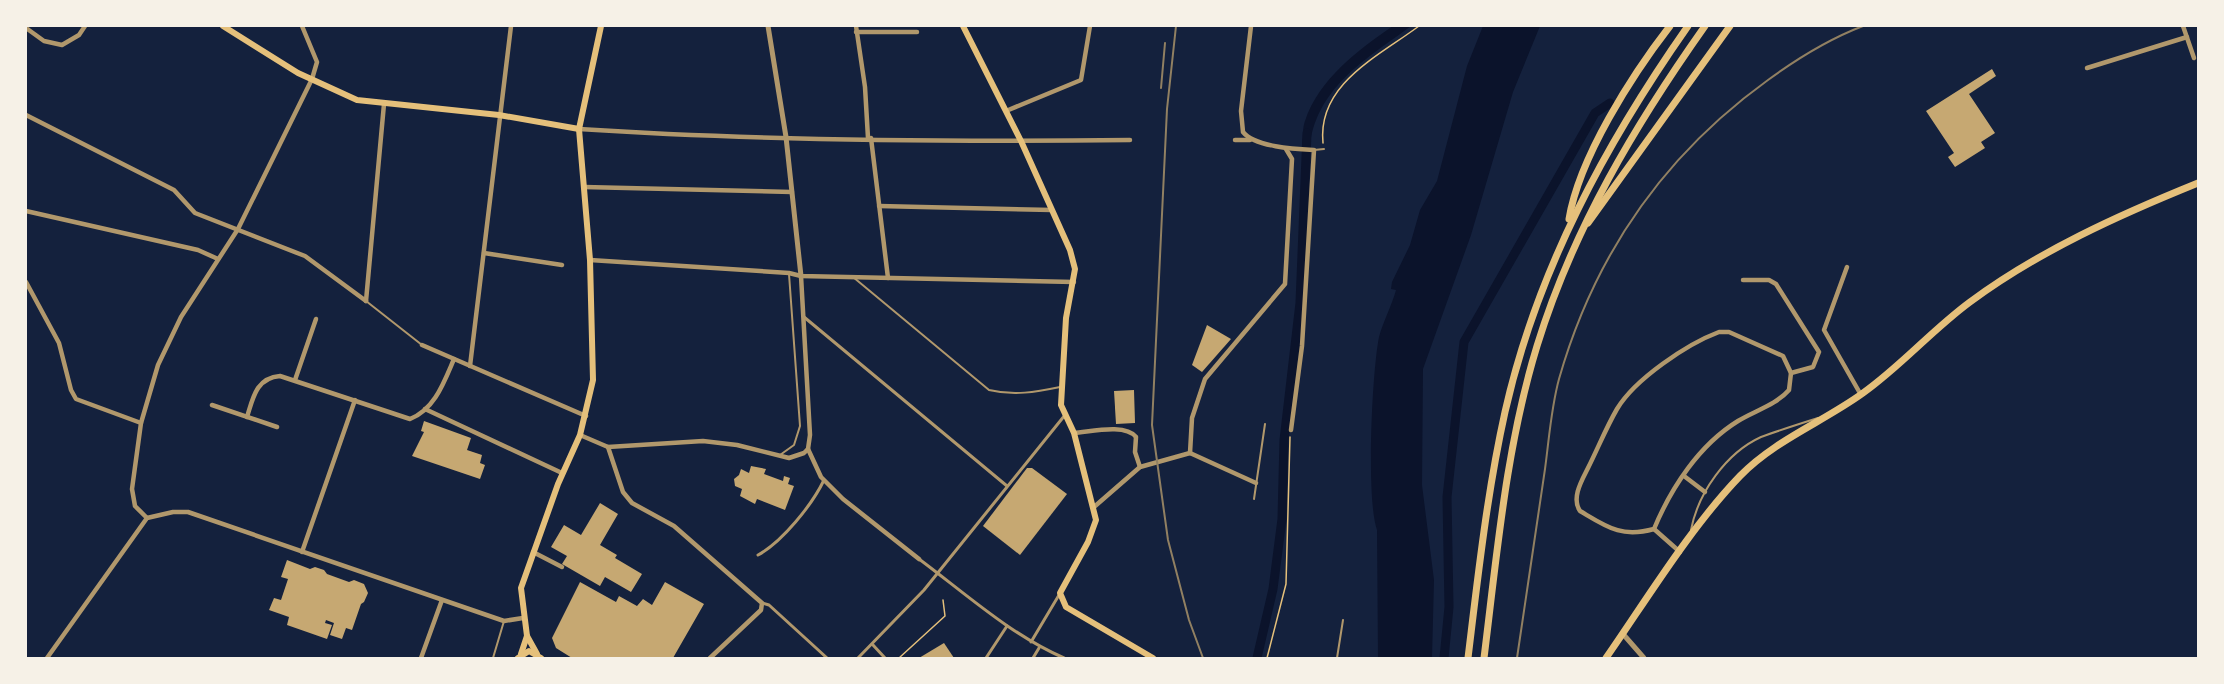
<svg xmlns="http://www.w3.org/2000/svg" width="2224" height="684" viewBox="0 0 2224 684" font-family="'DejaVu Sans',sans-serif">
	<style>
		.water { fill: #0b132b }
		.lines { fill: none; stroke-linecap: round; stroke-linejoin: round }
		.canal { stroke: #0b132b; stroke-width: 9 }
		.building { fill: #c6a872 }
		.path { stroke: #e5c07b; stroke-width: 1.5 }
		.service { stroke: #b1986c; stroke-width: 2 }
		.pedestrian { stroke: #b1986c; stroke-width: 3 }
		.minor { stroke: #b1986c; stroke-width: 4.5 }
		.tertiary { stroke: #b1986c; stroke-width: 5 }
		.secondary { stroke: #e5c07b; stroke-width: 6 }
		.primary { stroke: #e5c07b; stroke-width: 7 }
		.trunk { stroke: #e5c07b; stroke-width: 7 }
		.rail { stroke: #918062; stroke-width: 2 }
	</style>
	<rect width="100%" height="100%" fill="#14213d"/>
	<g class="water">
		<path d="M 1393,26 L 1411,26 C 1368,58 1318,86 1310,144 L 1302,143 C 1304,135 1302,129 1305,121 C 1319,79 1358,50 1393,26 Z"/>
		<path d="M 1483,26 L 1540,26 L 1513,92 L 1471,235 L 1423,369 L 1422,485 L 1434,580 L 1432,658 L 1378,658 L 1377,530 C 1366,499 1372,372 1379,337 C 1383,322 1392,305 1396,290 L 1391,289 L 1392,282 L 1410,245 L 1420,210 L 1437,181 L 1467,66 Z"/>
	</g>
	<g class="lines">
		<g class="canal">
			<path d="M 1257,658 L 1273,589 L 1282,519 L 1284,440 L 1300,303 L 1307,133"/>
			<path d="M 1444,658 L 1449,607 L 1447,497 L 1464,342 L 1595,113 L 1610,103"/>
		</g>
	</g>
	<g class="building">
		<path d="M 1992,69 L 1996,76 L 1969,94 L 1995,133 L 1981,142 L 1985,148 L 1955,167 L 1948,157 L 1954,153 L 1926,111 Z"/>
		<path d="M 1207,325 L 1231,339 L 1202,372 L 1192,365 Z"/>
		<path d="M 1134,390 L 1135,423 L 1116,424 L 1114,391 Z"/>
		<path d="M 424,421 L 471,438 L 467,450 L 482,455 L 480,463 L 485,465 L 480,479 L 412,456 L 424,432 L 421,431 Z"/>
		<path d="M 751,466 L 766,469 L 764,474 L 783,481 L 784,476 L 790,478 L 788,484 L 794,486 L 785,510 L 757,499 L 755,504 L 740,496 L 742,489 L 735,486 L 734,479 L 739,475 L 741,469 L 749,473 Z"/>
		<path d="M 1027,468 L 1032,468 L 1067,494 L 1020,555 L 983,526 Z"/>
		<path d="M 600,503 L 618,514 L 600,545 L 617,555 L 615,558 L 642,574 L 631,592 L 605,577 L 600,586 L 562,564 L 567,556 L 551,547 L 564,525 L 581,535 Z"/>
		<path d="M 287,560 L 310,569 L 315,567 L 324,570 L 327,574 L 349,582 L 354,580 L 364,584 L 368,593 L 364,602 L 361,604 L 352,630 L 346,628 L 342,639 L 330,635 L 334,623 L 326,620 L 325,623 L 332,625 L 327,639 L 287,625 L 289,617 L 269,610 L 274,598 L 281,600 L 288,579 L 281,577 Z"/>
		<path d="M 580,582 L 616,602 L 619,596 L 637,606 L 643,599 L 652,605 L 665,582 L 704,604 L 673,658 L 572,658 L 556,648 L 552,638 Z"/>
		<path d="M 944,643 L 954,658 L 919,658 Z"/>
	</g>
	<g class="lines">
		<g class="path">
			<path d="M 1323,143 C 1317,84 1379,56 1419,26"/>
			<path d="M 899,658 L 945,616 L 943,600"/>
			<path d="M 1267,658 L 1286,584 L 1290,437"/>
		</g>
		<g class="service">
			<path d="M 1314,150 L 1324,149"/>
			<path d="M 853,277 L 989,390 C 1014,396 1036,392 1060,387"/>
			<path d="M 366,301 L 422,345"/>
			<path d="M 780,455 L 794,445 L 800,426 L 789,274"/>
			<path d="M 1254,499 L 1265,424"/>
			<path d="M 1691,530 C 1698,493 1726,453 1761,437 C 1780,430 1799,424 1818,418"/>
			<path d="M 493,658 L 504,621"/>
			<path d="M 1337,658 L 1343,620"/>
		</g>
		<g class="pedestrian">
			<path d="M 804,317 L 1007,486"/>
			<path d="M 758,555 C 782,542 812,505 824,480"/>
			<path d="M 919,559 C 966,594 1011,635 1064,658"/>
			<path d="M 762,603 L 769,605 L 827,658"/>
			<path d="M 1031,642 L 1059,595"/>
			<path d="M 873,645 L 885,658"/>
			<path d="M 858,658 L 924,590 L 1065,415"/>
			<path d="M 986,658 L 1007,626"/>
			<path d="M 1033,658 L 1039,648"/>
		</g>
		<g class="minor">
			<path d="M 856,26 L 865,87 L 868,138"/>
			<path d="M 1251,26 L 1241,111 L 1243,132 C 1255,147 1295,149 1314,150 L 1302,346 L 1291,430"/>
			<path d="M 2183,26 L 2194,58"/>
			<path d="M 26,28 L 44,41 L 62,45 L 79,35 L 85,26"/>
			<path d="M 856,32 L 917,32"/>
			<path d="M 2087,68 L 2187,37"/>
			<path d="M 1006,111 L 1081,80 L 1090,26"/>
			<path d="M 26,115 L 174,190 L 195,213 L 305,256 L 366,301"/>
			<path d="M 579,129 C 762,141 947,142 1130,140"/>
			<path d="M 871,138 L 888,278"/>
			<path d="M 1235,140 L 1250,140"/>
			<path d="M 584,187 L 792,192"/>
			<path d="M 879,206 L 1052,210"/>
			<path d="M 26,211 L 198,250 L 218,259"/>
			<path d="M 484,253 L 562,265"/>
			<path d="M 590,260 L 789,273 L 801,276 L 1074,282"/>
			<path d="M 1847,267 L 1824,330 L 1861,395"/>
			<path d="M 801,276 L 810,435 L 808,449 L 821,477 L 843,499 L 919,559"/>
			<path d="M 1743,280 L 1769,280 L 1776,284 L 1819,352 L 1813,367 L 1791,373"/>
			<path d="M 26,282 L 59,343 L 71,390 L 76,399 L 141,423"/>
			<path d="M 366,301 L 384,104"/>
			<path d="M 1719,332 L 1729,332 L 1783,356 L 1791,373 L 1789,390 C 1776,405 1754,411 1738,421 C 1699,445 1671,488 1654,529 C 1621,538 1607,527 1580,511 C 1571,498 1582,480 1588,468 C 1598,448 1606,428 1617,409 C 1635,379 1687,344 1719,332 Z"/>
			<path d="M 422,345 L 586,416"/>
			<path d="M 470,366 L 511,26"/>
			<path d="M 295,380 L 316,319"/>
			<path d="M 212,405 L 277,427"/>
			<path d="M 425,409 L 562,473"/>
			<path d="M 247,417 C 253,398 256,378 280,376 L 410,419 C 435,409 444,382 454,359"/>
			<path d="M 1074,433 C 1090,432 1125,423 1136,437 L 1135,452 L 1140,467"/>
			<path d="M 580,435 L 608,447 L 703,441 L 737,445 L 789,458 L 804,453 L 808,449"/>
			<path d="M 608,447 L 623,492 L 632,503 L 674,526 L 762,603 L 761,610 L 710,658"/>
			<path d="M 1190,453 L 1192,418 L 1205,379 L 1285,284 L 1292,159 L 1286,149"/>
			<path d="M 1190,453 L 1256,483"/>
			<path d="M 1684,476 L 1705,492"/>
			<path d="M 1094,507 L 1140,467 L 1190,453"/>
			<path d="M 147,518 L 135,506 L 132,489 L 141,423 L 158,365 L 181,317 L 238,229 L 312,79 L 317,62 L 302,26"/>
			<path d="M 1654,529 L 1680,552"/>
			<path d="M 302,552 L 355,400"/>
			<path d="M 533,552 L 562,567"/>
			<path d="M 47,658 L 147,518 L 173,512 L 188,512 L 504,621 L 523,618"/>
			<path d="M 421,658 L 442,600"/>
		</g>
		<g class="tertiary">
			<path d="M 768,26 L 786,137 L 801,276"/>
			<path d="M 1623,634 L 1644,658"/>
		</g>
		<g class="secondary">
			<path d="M 223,26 L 298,73 L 357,100 L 499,115 L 579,129"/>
			<path d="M 963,26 L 1021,141 L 1070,250 L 1075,269 L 1066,318 L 1061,405 L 1074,433 L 1096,520 L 1088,542 L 1060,593 L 1066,607 L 1153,658"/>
			<path d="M 521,654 L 527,636"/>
			<path d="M 537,654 L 527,636 L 521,588 L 558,484 L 580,435 L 593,380 L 590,260 L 579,129 L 601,26"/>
			<path d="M 518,658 L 529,651 L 541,658"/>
		</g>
		<path class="primary" d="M 1606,658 C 1647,599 1690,528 1740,476 C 1775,440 1823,422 1863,393 C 1901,366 1932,330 1970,302 C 2039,251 2119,215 2198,183"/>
		<g class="trunk">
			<path d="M 1569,219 C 1579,158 1632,75 1670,26"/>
			<path d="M 1588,223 L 1730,26"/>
			<path d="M 1468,658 C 1478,576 1487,493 1505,412 C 1537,270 1606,143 1688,26"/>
			<path d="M 1484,658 C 1497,554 1506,447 1537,346 C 1573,229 1635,125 1705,26"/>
		</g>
		<g class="rail">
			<path d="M 1176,26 L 1167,109 L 1152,425 L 1168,540 L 1189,620 L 1203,658"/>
			<path d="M 1161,88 L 1165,43"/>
			<path d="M 1517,658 C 1526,595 1536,532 1545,469 C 1549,440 1551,408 1559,379 C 1594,256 1664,155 1768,80 C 1798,58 1829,39 1863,26"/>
		</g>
	</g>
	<rect width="2224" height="684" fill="none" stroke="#f6f1e7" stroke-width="54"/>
</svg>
